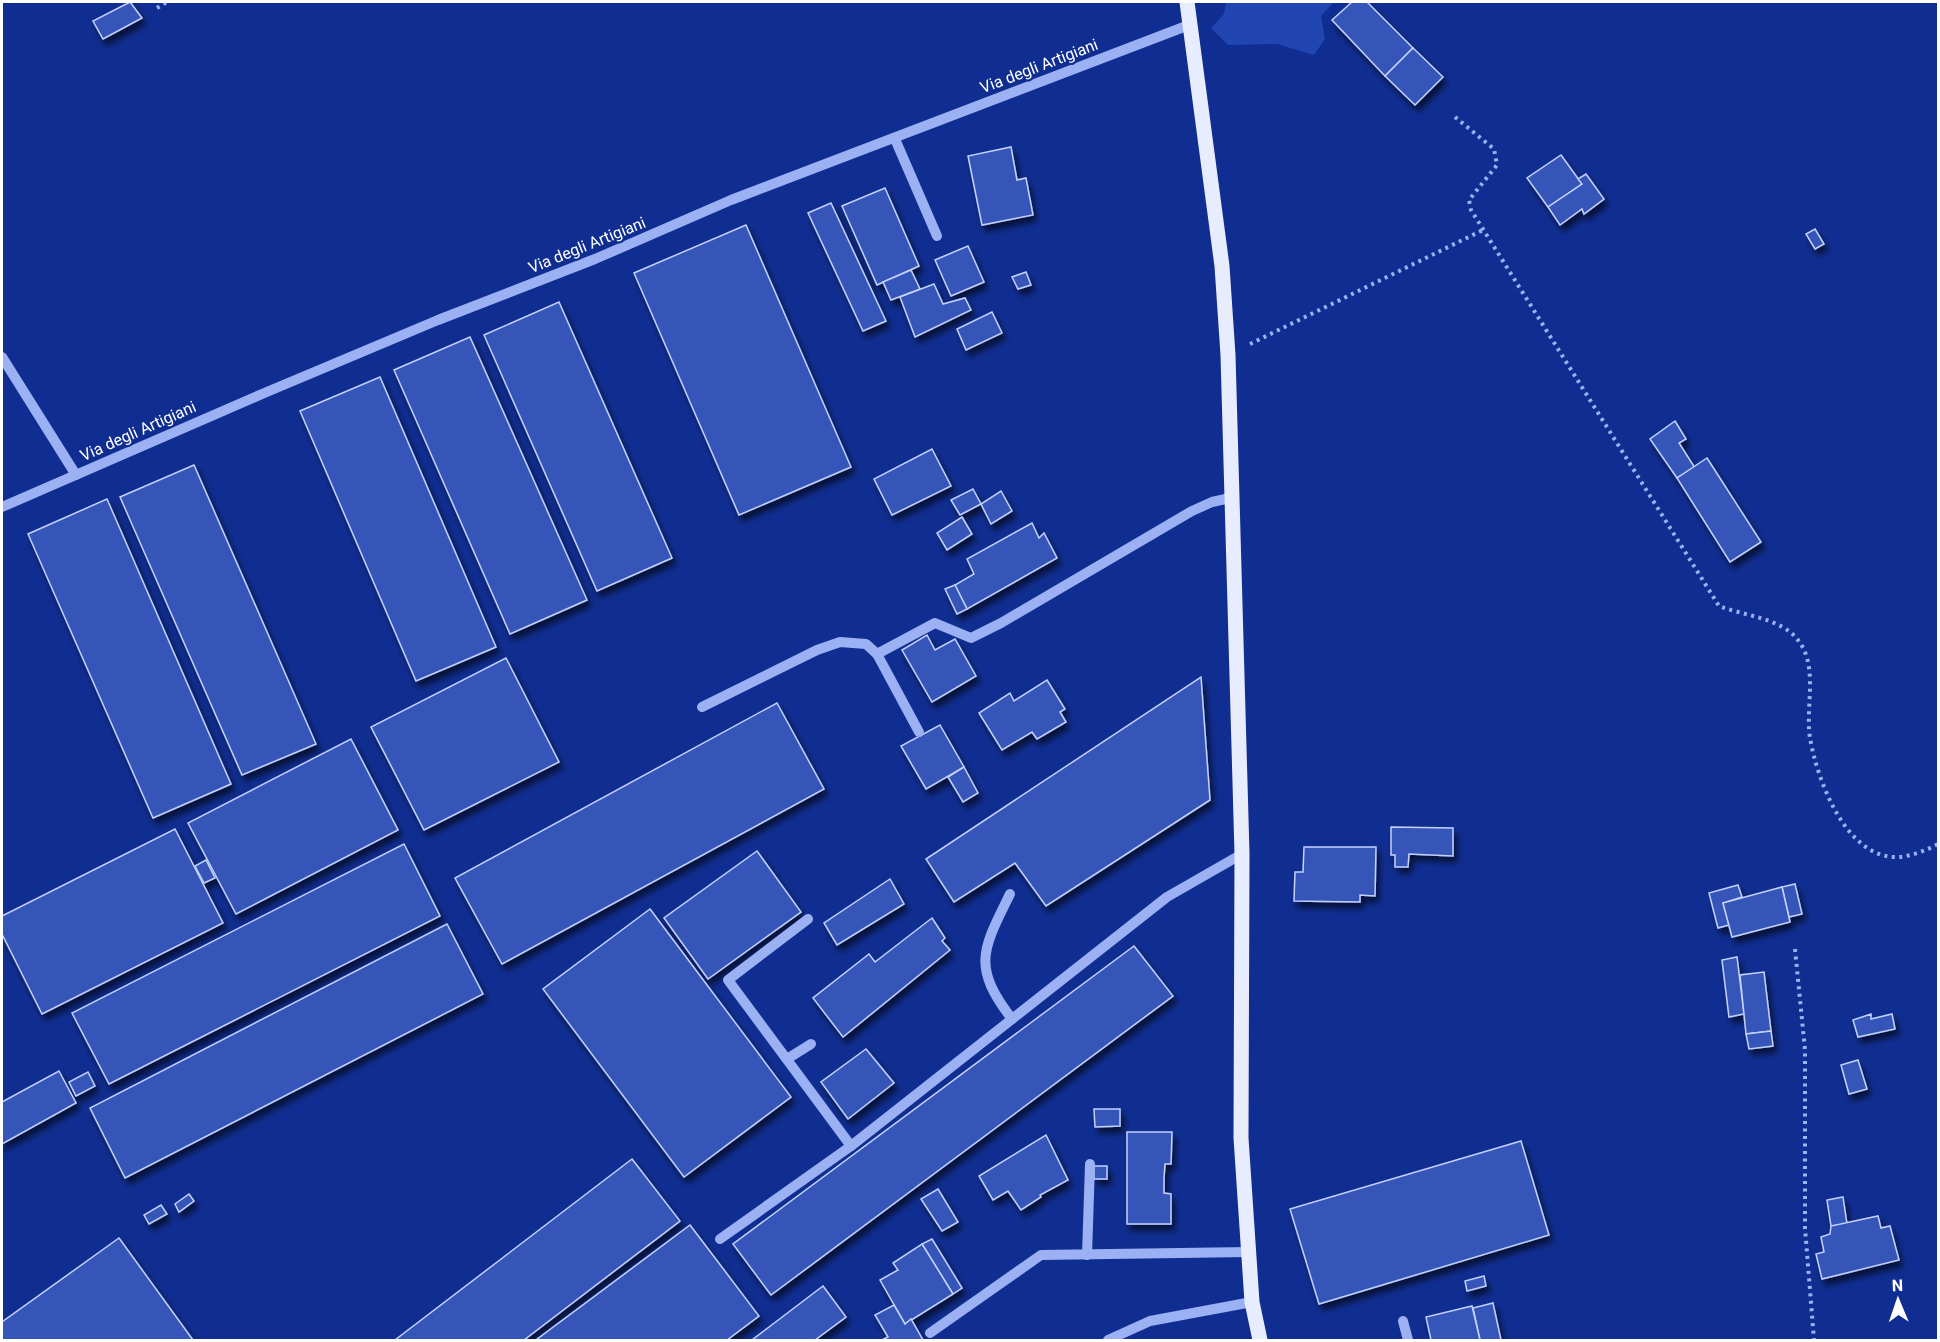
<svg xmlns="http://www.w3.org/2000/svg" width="1940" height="1342" viewBox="0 0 1940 1342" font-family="Roboto,sans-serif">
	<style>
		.green { fill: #2145b1 }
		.building { fill: #3454b9; stroke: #c3d1fe; stroke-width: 1.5; filter: url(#shadow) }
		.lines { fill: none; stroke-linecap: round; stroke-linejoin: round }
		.path { stroke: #9bb1f3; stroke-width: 4; stroke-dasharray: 3 4.5; stroke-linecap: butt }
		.minor { stroke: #9bb1f3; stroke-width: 10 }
		.major { stroke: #e7ecff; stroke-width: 15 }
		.labels { text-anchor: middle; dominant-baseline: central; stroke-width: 4.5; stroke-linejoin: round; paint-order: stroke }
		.street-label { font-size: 16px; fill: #fff; stroke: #102e91 }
	</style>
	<defs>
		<filter id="shadow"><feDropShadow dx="3.5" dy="6" stdDeviation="3" flood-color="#0009"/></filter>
	</defs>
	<rect width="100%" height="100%" fill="#102e91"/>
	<path class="green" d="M 1226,2 L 1334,2 L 1321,16 L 1325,39 L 1314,55 L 1277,44 L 1228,45 L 1211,28 L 1224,14 Z"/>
	<g class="building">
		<path d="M 130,2 L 142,18 L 103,39 L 93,21 Z"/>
		<path d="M 1352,2 L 1367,2 L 1413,48 L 1385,76 L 1332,20 Z"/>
		<path d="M 1413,48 L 1443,77 L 1415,105 L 1385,76 Z"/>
		<path d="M 1011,147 L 1017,180 L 1026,178 L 1033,215 L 982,225 L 968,156 Z"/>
		<path d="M 1561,155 L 1582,184 L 1548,207 L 1527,178 Z"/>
		<path d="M 1586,174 L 1604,199 L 1584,214 L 1582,209 L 1560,225 L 1548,207 L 1582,184 L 1578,179 Z"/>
		<path d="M 885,188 L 919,266 L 877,285 L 842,206 Z"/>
		<path d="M 831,203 L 886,321 L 863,331 L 808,213 Z"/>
		<path d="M 746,225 L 851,467 L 739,515 L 634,273 Z"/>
		<path d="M 1815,229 L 1824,244 L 1815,249 L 1806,234 Z"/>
		<path d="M 968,246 L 984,282 L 951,296 L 935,260 Z"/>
		<path d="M 911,270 L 920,289 L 891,300 L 883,282 Z"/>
		<path d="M 1026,272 L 1031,285 L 1018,289 L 1012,277 Z"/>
		<path d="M 934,284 L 943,304 L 965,298 L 971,310 L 915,337 L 900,297 Z"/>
		<path d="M 559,302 L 672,558 L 597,591 L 484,335 Z"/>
		<path d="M 992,312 L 1002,333 L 966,350 L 957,329 Z"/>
		<path d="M 470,337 L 587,600 L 510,634 L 394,370 Z"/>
		<path d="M 380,377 L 496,647 L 416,681 L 300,411 Z"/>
		<path d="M 1675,421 L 1686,439 L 1679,443 L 1695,468 L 1677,478 L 1650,439 Z"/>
		<path d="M 932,449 L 951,486 L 892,515 L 874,479 Z"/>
		<path d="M 1707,458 L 1761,542 L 1730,562 L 1677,478 Z"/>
		<path d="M 194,465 L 316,744 L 242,775 L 120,497 Z"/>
		<path d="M 973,489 L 981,504 L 960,515 L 951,500 Z"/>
		<path d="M 1001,491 L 1012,511 L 991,524 L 981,504 Z"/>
		<path d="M 107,499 L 231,784 L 153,818 L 28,534 Z"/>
		<path d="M 962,517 L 972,534 L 947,550 L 937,533 Z"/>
		<path d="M 1032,523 L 1039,538 L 1044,533 L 1057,558 L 967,609 L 955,585 L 974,574 L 967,559 Z"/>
		<path d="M 955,585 L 967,609 L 957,614 L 945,589 Z"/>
		<path d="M 927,635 L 935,650 L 955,639 L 976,676 L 932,702 L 902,650 Z"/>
		<path d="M 506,658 L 559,762 L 424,830 L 371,727 Z"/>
		<path d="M 1201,677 L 1210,800 L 1046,906 L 1015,863 L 954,902 L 926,859 Z"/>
		<path d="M 1047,680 L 1065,709 L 1060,712 L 1066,722 L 1037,739 L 1032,732 L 1002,750 L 979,713 L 1010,693 L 1014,701 Z"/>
		<path d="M 777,703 L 824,789 L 502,964 L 455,878 Z"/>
		<path d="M 940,725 L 964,767 L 926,789 L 901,746 Z"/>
		<path d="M 351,739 L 398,830 L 236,914 L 188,823 Z"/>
		<path d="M 964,767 L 978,793 L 963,802 L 948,777 Z"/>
		<path d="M 1391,827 L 1453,828 L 1453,856 L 1409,854 L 1408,867 L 1395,867 L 1395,855 L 1391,855 Z"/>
		<path d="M 175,829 L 223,923 L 42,1014 L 2,934 L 2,916 Z"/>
		<path d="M 404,844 L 440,916 L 109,1084 L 72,1013 Z"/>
		<path d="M 1304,847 L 1376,847 L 1375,896 L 1360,895 L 1360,902 L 1294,901 L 1295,872 L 1303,872 Z"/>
		<path d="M 757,851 L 801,912 L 708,979 L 664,918 Z"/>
		<path d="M 206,860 L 215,878 L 204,883 L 195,866 Z"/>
		<path d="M 890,879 L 904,904 L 837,945 L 824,923 Z"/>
		<path d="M 1795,884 L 1802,914 L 1789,917 L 1782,887 Z"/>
		<path d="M 1738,885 L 1742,897 L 1723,903 L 1729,925 L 1718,928 L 1709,893 Z"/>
		<path d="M 1782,887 L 1790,922 L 1732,937 L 1723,903 Z"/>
		<path d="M 650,909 L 791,1097 L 684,1177 L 543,989 Z"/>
		<path d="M 932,918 L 945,938 L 942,941 L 950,950 L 843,1037 L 813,998 L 869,954 L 875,962 Z"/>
		<path d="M 447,924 L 483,994 L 125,1178 L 90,1108 Z"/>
		<path d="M 1134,946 L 1173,996 L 771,1295 L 733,1244 Z"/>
		<path d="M 1737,957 L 1744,1014 L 1729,1017 L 1722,960 Z"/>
		<path d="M 1764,972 L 1771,1031 L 1746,1034 L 1740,975 Z"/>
		<path d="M 1871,1014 L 1871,1019 L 1892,1014 L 1895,1029 L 1858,1037 L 1853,1020 Z"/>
		<path d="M 1771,1031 L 1773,1046 L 1749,1049 L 1746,1034 Z"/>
		<path d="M 866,1049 L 894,1083 L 848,1119 L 821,1082 Z"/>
		<path d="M 1858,1060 L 1867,1089 L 1849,1094 L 1841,1065 Z"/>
		<path d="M 59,1071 L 76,1103 L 2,1144 L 2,1102 Z"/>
		<path d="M 88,1072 L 95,1086 L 76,1096 L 69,1082 Z"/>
		<path d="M 1094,1109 L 1120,1109 L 1120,1126 L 1095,1127 Z"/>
		<path d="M 1127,1132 L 1172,1132 L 1171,1164 L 1165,1164 L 1164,1178 L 1164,1193 L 1171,1194 L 1171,1224 L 1127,1224 Z"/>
		<path d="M 1046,1135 L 1068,1180 L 1040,1195 L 1041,1197 L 1021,1210 L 1008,1191 L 993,1200 L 979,1176 Z"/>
		<path d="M 1521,1141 L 1549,1235 L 1319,1304 L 1290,1209 Z"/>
		<path d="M 632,1159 L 680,1221 L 524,1340 L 395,1340 Z"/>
		<rect x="1094" y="1166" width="13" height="13"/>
		<path d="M 938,1189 L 958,1222 L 942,1231 L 921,1199 Z"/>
		<path d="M 189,1194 L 194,1201 L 179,1212 L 175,1204 Z"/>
		<path d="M 1843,1197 L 1847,1224 L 1831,1226 L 1827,1200 Z"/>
		<path d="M 161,1205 L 167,1214 L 149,1224 L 144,1215 Z"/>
		<path d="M 1878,1216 L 1881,1228 L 1890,1226 L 1899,1260 L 1822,1279 L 1816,1254 L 1824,1252 L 1821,1237 L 1830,1234 L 1831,1226 Z"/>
		<path d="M 690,1225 L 759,1316 L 727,1340 L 536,1340 Z"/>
		<path d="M 119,1238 L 193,1340 L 2,1340 L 2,1322 Z"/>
		<path d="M 932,1239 L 962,1288 L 953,1294 L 922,1244 Z"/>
		<path d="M 922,1244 L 953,1294 L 905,1324 L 880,1280 L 898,1270 L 893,1263 Z"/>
		<path d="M 1484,1276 L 1486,1286 L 1467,1291 L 1465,1281 Z"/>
		<path d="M 823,1286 L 846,1317 L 815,1340 L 752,1340 Z"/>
		<path d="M 1493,1303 L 1501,1340 L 1480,1340 L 1473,1308 Z"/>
		<path d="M 894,1305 L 905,1324 L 911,1319 L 923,1340 L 882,1340 L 888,1337 L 875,1315 Z"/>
		<path d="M 1472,1306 L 1480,1340 L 1431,1340 L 1426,1317 Z"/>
	</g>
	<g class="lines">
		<g class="path">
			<path d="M 157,8 L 167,2"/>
			<path d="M 1455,117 L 1494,149 L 1497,165 L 1469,200 L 1471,210 L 1719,606 C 1745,616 1781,618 1798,640 C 1819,667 1805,706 1810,738 C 1817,779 1846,860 1899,857 C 1912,856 1927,850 1938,844"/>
			<path d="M 1250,344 L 1483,230"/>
			<path d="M 1795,949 L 1805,1050 L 1805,1228 L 1814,1340"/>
		</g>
		<g class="minor">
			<path d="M 895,139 L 937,236"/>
			<path d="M 2,357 L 76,475"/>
			<path d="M 2,507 L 262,394 L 438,320 L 595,259 L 731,200 L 1189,25"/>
			<path d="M 877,654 L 919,732"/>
			<path d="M 702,707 L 817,650 L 840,642 L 866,644 L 877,654 L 935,623 L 971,638 L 1001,623 L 1192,511 L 1212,502 L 1230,498"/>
			<path d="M 1010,894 C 983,949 971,966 1012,1019"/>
			<path d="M 808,919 L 728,980 L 851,1146"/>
			<path d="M 787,1059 L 811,1044"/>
			<path d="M 720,1239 L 851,1146 L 1167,897 L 1242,854"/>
			<path d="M 1087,1255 L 1090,1164"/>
			<path d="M 1403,1321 L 1408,1340"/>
			<path d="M 930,1333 L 1041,1255 L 1249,1252"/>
			<path d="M 1108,1340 L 1150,1321 L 1252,1302"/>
		</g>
		<path class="major" d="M 1187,2 L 1222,266 L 1228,355 L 1242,854 L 1241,1138 L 1252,1302 L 1260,1340"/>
	</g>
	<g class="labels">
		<g class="street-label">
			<text transform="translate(1039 66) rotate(-21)">Via degli Artigiani</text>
			<text transform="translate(587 245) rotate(-22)">Via degli Artigiani</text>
			<text transform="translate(138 431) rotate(-24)">Via degli Artigiani</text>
		</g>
	</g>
	<rect width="1940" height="1342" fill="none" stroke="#ffffff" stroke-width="6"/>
	<g transform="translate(1898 1300) rotate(358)" stroke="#102e91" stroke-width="4.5" paint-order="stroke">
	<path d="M0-4.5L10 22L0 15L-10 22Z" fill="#ffffff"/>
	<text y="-9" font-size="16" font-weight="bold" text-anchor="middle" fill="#ffffff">N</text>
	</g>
</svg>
